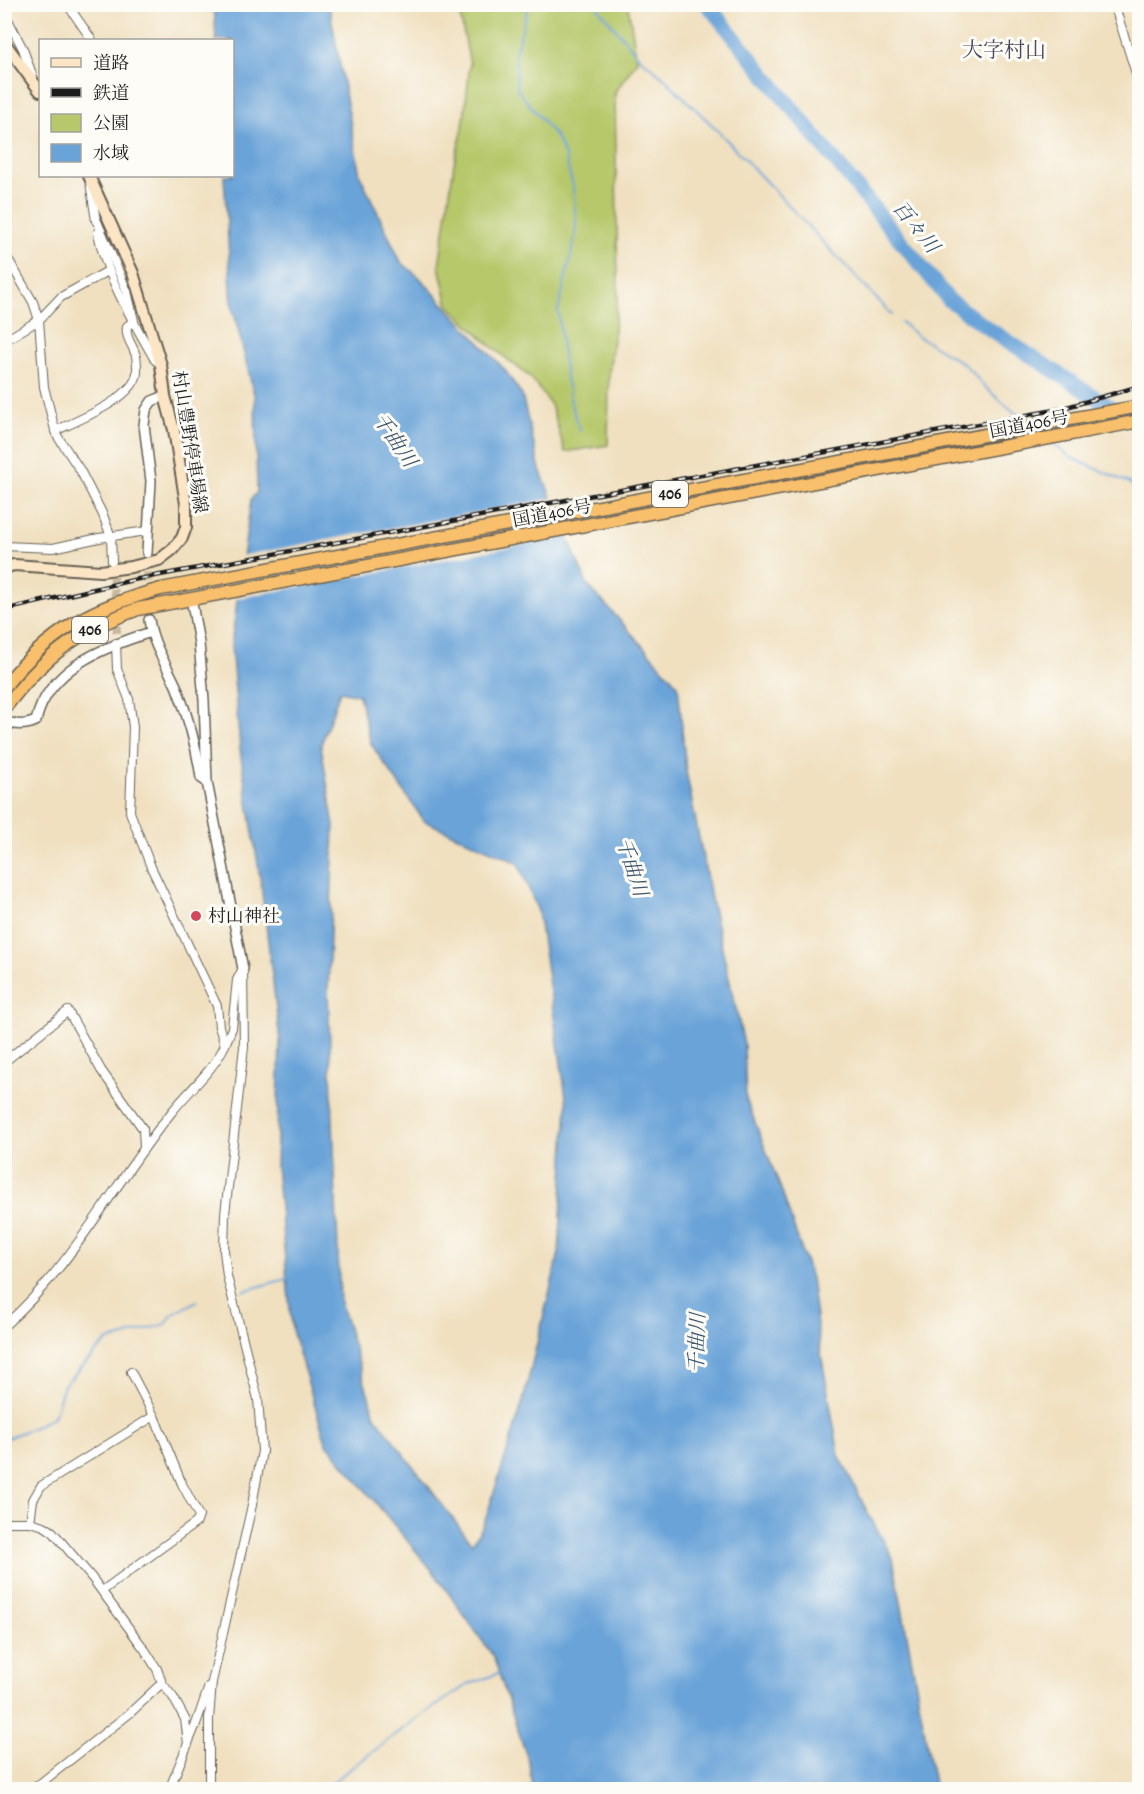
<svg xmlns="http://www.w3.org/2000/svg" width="1144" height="1794" viewBox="0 0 1144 1794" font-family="Alegreya,'Noto Serif JP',serif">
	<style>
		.green { fill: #b6c86b; stroke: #697244; stroke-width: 1.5 }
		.water { fill: #69a3d8; stroke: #42607a; stroke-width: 1.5; fill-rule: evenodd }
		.pier { fill: #f0e0c0 }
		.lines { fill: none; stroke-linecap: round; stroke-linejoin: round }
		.stream { stroke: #69a3d8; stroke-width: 2 }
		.river { stroke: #69a3d8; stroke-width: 15 }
		.minor-tunnel { stroke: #c6b99f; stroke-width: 8; stroke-dasharray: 8 4; stroke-linecap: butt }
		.tertiary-tunnel { stroke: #c6b99f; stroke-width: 9; stroke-dasharray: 9 4.5; stroke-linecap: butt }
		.minor-casing { stroke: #666155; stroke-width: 10 }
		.tertiary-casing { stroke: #666155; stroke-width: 12 }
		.secondary-casing { stroke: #666155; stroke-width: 14 }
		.trunk-casing { stroke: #666155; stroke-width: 15 }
		.minor { stroke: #fff; stroke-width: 8 }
		.tertiary { stroke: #fff; stroke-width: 9 }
		.secondary { stroke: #fce5c4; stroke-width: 10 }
		.trunk { stroke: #f8bf6c; stroke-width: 12 }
		.rail-casing { stroke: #1c1c1c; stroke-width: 4.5 }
		.rail { stroke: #fdfcf7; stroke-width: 2; stroke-dasharray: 7; stroke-linecap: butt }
		.poi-dot { fill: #d1495b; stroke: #fdfcf7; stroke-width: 2 }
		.labels { text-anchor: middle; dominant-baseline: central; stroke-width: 6; stroke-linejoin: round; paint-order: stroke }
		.shield { fill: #fdfcf7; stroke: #605f5e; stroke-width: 1.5 }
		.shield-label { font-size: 16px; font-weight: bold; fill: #1c1c1c }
		.street-label { font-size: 18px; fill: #1c1c1c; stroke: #fdfcf7 }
		.poi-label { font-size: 18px; fill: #1c1c1c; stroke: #fdfcf7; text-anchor: start }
		.water-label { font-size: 20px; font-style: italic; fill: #3f5971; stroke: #fdfcf7 }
		.quarter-label { font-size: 21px; fill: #4f485b; stroke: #fdfcf7 }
	</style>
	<rect width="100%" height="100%" fill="#fdfcf7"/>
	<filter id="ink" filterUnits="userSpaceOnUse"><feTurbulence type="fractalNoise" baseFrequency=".0167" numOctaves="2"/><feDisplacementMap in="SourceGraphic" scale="12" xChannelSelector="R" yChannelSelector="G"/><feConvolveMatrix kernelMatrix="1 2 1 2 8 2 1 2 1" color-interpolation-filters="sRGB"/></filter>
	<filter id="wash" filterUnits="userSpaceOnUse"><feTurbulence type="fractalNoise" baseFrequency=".008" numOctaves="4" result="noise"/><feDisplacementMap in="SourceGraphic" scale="24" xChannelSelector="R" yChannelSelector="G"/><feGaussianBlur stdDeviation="1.35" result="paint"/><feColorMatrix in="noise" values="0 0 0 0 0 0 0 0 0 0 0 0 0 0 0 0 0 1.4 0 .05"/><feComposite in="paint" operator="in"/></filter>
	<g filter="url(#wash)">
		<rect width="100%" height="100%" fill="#f0e0c0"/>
		<path class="green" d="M 458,5 L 628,5 L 637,61 L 615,92 L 618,295 L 609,374 L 608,445 L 565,452 L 551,405 L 531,378 L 491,346 L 448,305 L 439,266 L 454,164 L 463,128 L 470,64 Z"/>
		<path class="water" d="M 214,5 L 329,5 L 360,175 L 401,262 L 419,277 L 505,370 L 522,395 L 540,470 L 587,584 L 678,685 L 686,771 L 711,899 L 744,1044 L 746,1099 L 781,1189 L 811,1278 L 819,1342 L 839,1455 L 868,1513 L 893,1558 L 935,1789 L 532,1789 L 529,1763 L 493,1656 L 435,1574 L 326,1443 L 292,1330 L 276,1166 L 280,1041 L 261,884 L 241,758 L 231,646 L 251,499 L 257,492 L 255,398 L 232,305 L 224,176 L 232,176 L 232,40 L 216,40 ZM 340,691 L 359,695 L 371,744 L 424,821 L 518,863 L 538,911 L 567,1104 L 559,1253 L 523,1401 L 484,1524 L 472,1544 L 375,1416 L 340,1302 L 328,993 L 334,826 L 321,745 Z"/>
		<path class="pier" d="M 554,498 L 570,536 L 235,599 L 240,556 Z"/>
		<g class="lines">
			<g class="stream">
				<path d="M 529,4 L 515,54 L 517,89 L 556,137 L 565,156 L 573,187 L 576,222 L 575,237 L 558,311 L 566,378 L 572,407 L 580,431"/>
				<path d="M 595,4 L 640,58 L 660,74 L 720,133 L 892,315"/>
				<path d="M 901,322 L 916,335 L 964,364 L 987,389 L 1026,422"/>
				<path d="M 1052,443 L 1070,457 L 1140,488"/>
				<path d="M 243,1291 L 289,1278"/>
				<path d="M 4,1439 L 30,1429 L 54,1417 L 64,1385 L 107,1341 L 166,1324 L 172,1315 L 197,1301"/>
				<path d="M 322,1790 L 415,1720 L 467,1685 L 500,1673"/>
			</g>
			<path class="river" d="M 707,4 L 949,300 L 986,327 L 1140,426"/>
		</g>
	</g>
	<g filter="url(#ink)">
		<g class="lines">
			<path class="minor-tunnel" d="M 113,565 L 117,633"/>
			<path class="tertiary-tunnel" d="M 147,559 L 149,620"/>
			<defs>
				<g id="minor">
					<path d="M 67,4 L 92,40"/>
					<path d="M 1114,4 L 1140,86"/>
					<path d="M 4,12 L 23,49 L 33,77"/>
					<path d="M 90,182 L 96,221"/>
					<path d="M 98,233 C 107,279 132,319 155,360 L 160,364"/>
					<path d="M 4,252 L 33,302 L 39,320 L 44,387 L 56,434 L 80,470 L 103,515 L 111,537 L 112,561"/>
					<path d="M 4,341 L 39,320 L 61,297 L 108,271"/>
					<path d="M 55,431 C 76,421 139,397 137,370 C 137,366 137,361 136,356 C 133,345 125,338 127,326 L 134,321 L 127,291 L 96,219"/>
					<path d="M 4,546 L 53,548 L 99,538 L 147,531"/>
					<path d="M 116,643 L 117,669 L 129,699 L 133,727 L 130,812 L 151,867 L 217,1006 L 219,1027 L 225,1045 L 232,1028 L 237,980 L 242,970"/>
					<path d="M 4,1062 L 68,1011 L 101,1070 L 143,1129 L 144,1148"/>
					<path d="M 4,1326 C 73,1266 114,1183 171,1113 C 189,1090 213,1071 225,1045"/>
					<path d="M 4,1522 L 30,1522 L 44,1526 L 53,1532 L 92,1578 L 145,1650 L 157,1669 L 162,1683 L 173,1697 L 185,1719 L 188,1744"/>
					<path d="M 30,1522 L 33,1500 L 41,1486 L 154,1416"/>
					<path d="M 102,1591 L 197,1522 L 199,1516 L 182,1484 L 154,1416 L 131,1372"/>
					<path d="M 32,1790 L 130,1713 L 162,1683"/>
					<path d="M 169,1790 L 196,1724 L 209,1686"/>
					<path d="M 209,1790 L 209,1719 L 212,1682 L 252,1505 L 262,1451 L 258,1399 L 227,1276 L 224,1251 L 225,1214 L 244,1047 L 243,969"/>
				</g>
				<g id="tertiary">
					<path d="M 147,553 L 151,481 L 144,425 L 146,410 L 152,401 L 165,396"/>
					<path d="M 191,598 L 199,643 L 204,700 L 207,782 L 243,969"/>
					<path d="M 149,620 C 153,646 167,665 177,688 C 188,717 197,748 201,778 L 207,782"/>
					<path d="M 4,720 C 15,726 25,726 36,721 C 48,668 104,647 151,632"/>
				</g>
				<g id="secondary">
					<path d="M 4,42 L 40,91"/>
					<path d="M 4,568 L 14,565 L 101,571 L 131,567 L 159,560 L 172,550 L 182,538 L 186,527 L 186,504 L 174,430 L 165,396 L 161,365 L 133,273 L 89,176"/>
				</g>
				<g id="trunk">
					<path d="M 4,687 C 49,631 92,607 161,589 L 1140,406"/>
					<path d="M 4,709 C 43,657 77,631 138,609 L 1140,421"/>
				</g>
			</defs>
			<use href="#minor" class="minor-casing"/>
			<use href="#tertiary" class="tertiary-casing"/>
			<use href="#secondary" class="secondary-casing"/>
			<use href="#trunk" class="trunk-casing"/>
			<use href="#minor" class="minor"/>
			<use href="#tertiary" class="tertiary"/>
			<use href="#secondary" class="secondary"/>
			<use href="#trunk" class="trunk"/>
			<defs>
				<path id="rail" d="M 4,610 L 133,580 L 1060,409 L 1140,386"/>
			</defs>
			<use href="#rail" class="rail-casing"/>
			<use href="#rail" class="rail"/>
		</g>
	</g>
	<circle class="poi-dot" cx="196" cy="916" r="6"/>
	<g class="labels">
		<g class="shield">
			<rect x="652" y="481" width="36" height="26" rx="4.5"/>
			<rect x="72" y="617" width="36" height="26" rx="4.5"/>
		</g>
		<g class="shield-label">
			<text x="670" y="494">406</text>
			<text x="90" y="630">406</text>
		</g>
		<g class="street-label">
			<text transform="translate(1029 424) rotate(-11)">国道406号</text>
			<text transform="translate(190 442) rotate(81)">村山豊野停車場線</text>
			<text transform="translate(552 513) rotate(-11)">国道406号</text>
		</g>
		<g class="poi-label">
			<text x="208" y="916">村山神社</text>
		</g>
		<g class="water-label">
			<text transform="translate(916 227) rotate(51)">百々川</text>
			<text transform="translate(395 440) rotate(56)">千曲川</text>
			<text transform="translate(632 867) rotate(72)">千曲川</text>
			<text transform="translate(697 1343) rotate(-88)">千曲川</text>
		</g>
		<g class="quarter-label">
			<text x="1004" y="50">大字村山</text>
		</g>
	</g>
	<rect width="1144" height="1794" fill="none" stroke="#fdfcf7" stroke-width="24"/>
	<rect x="39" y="39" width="195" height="138" fill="#fdfcf7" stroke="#a3a29f" stroke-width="1.5"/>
	<rect x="51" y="58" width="30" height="9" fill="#fce5c4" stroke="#a3a29f" stroke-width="1.5"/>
	<text x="93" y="69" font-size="18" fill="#1c1c1c">道路</text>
	<rect x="51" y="88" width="30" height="9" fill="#1c1c1c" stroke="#a3a29f" stroke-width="1.5"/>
	<text x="93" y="99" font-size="18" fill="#1c1c1c">鉄道</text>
	<rect x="51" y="114" width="30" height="18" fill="#b6c86b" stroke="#a3a29f" stroke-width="1.5"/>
	<text x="93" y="129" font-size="18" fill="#1c1c1c">公園</text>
	<rect x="51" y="144" width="30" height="18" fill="#69a3d8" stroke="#a3a29f" stroke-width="1.5"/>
	<text x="93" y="159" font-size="18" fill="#1c1c1c">水域</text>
</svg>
